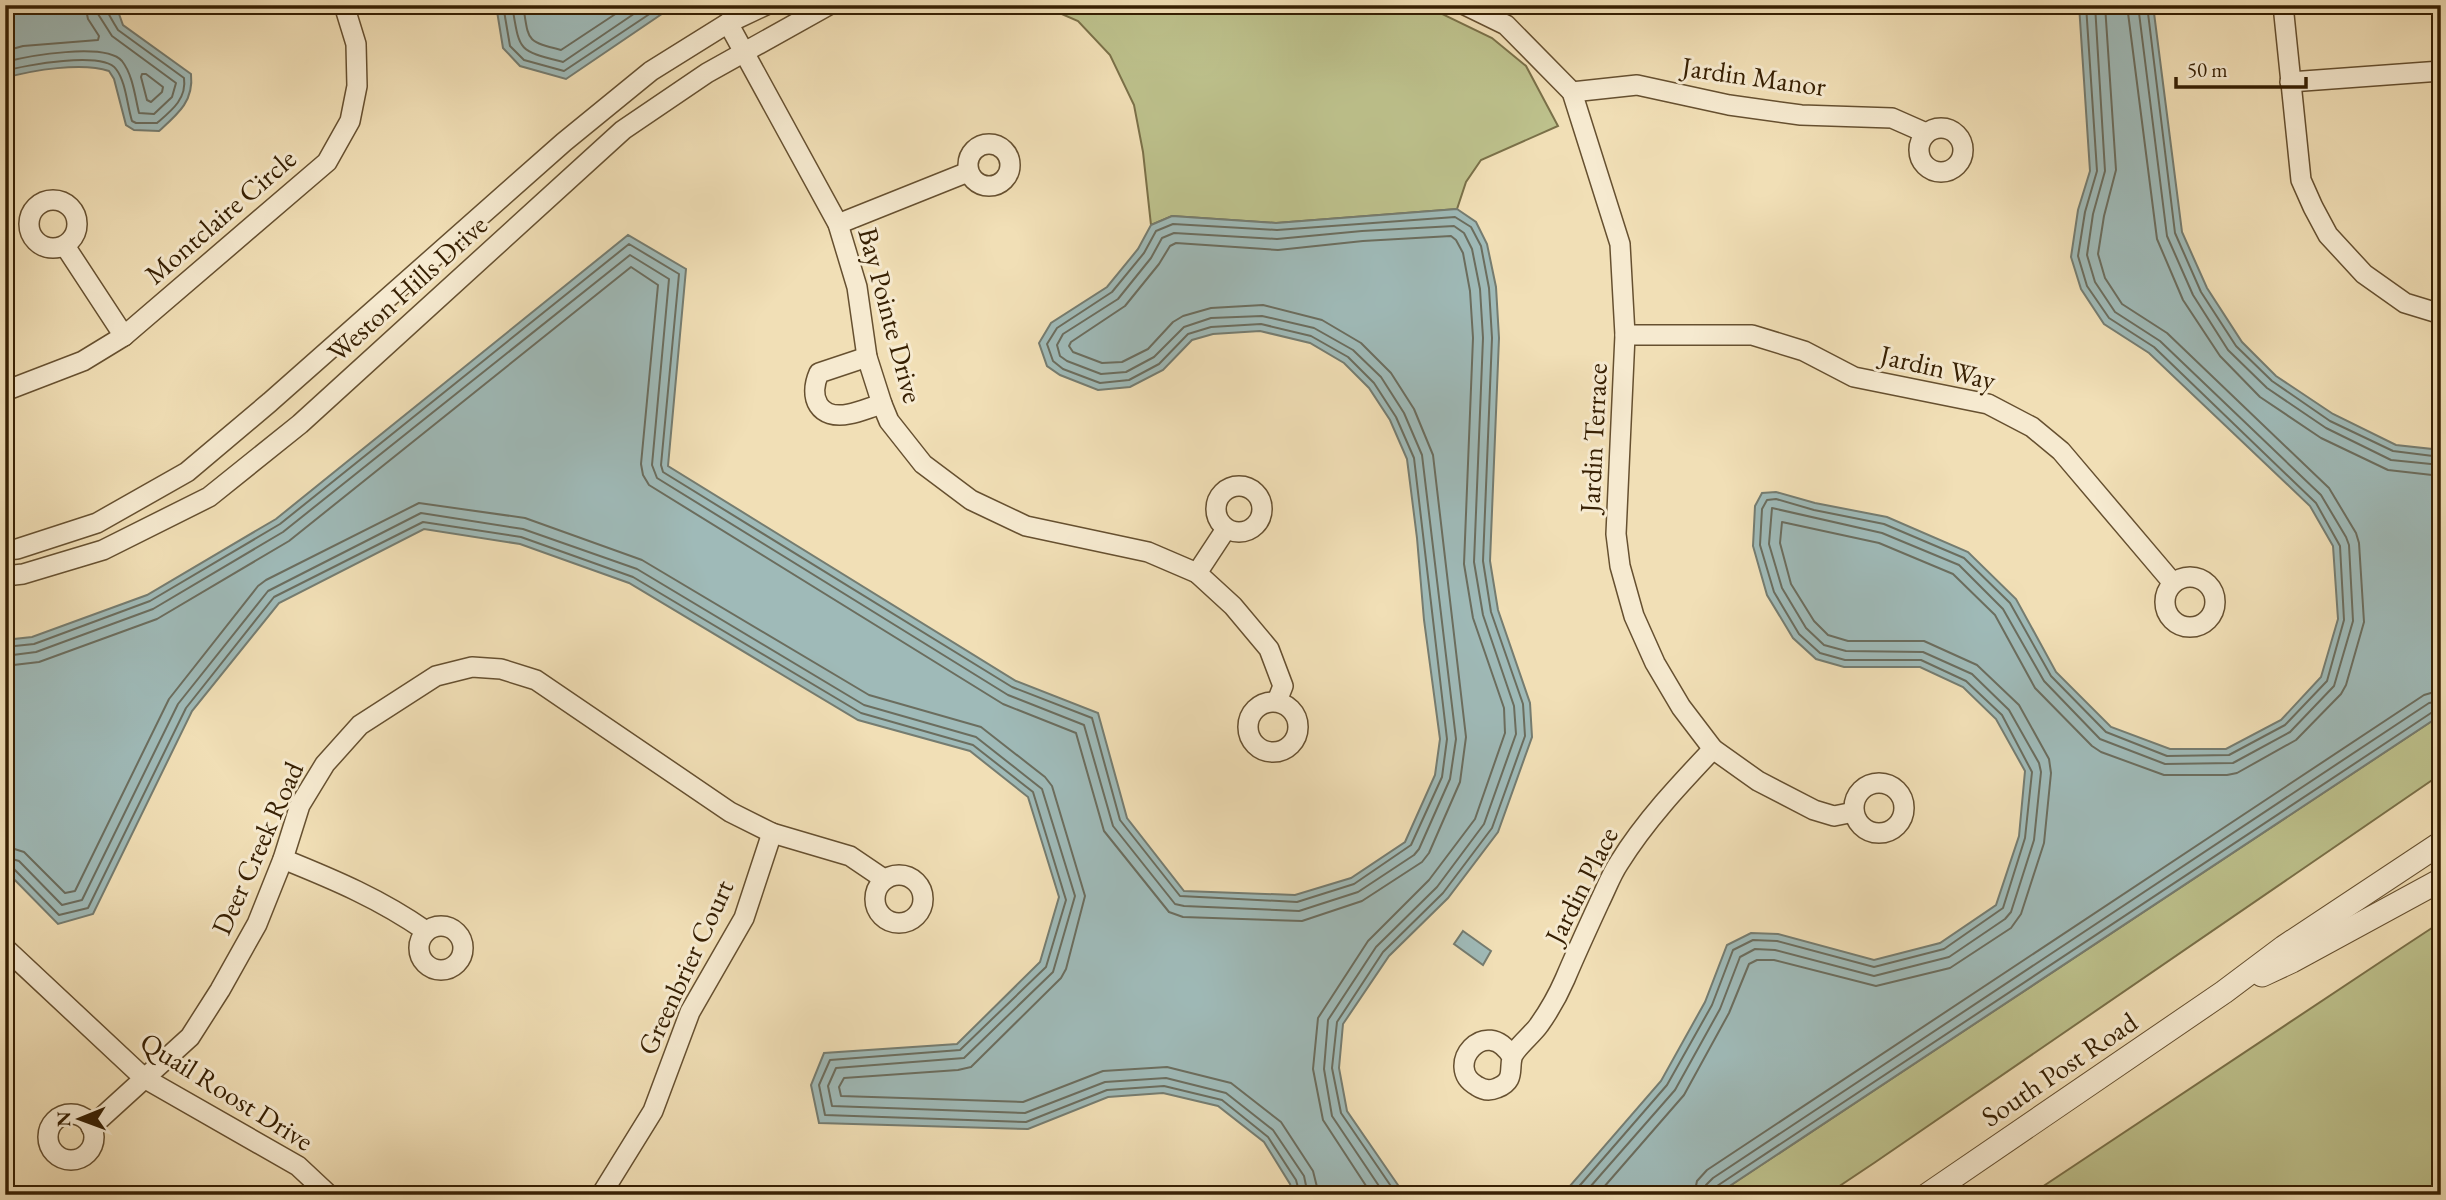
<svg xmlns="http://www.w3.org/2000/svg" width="2446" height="1200" viewBox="0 0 2446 1200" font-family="'EB Garamond',serif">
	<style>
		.green { fill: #bdc18c; stroke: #7a7048; stroke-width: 2 }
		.water { fill: #9fbab8; stroke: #757c70; stroke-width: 2 }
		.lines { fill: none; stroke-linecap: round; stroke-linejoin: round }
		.shore { stroke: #6b6d5e; stroke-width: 2 }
		.minor-casing { stroke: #665030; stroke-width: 22 }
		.tertiary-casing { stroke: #665030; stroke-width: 25 }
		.minor { stroke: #f6ead0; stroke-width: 19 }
		.tertiary { stroke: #f6ead0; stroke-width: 23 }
		.labels { text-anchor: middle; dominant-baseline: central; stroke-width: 6; stroke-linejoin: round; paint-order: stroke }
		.street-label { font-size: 28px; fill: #372003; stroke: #f6ead0 }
	</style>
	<rect width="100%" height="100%" fill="#f1dfb6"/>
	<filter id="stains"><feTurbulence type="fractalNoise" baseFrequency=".00286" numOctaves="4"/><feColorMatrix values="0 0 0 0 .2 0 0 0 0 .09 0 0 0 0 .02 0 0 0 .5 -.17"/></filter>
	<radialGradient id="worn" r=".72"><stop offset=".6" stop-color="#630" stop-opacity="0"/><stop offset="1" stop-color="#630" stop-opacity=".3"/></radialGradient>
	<g class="green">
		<path d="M 1041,5 L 1431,5 L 1442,14 L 1492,38 L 1526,66 L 1558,126 L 1481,160 L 1466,182 L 1457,209 L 1276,223 L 1172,216 L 1151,225 L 1143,152 L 1134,105 L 1110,55 L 1078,21 Z"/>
		<path d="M 2441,715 L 2441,774 L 1874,1163 L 1826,1195 L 1716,1195 Z"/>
		<path d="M 2441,922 L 2441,1195 L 2030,1195 L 2403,947 Z"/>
	</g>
	<g class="water">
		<path d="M 5,5 L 109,5 L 119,14 L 123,25 L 191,74 C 194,101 178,114 159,131 L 134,130 L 126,125 L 114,79 L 109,71 C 82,62 33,70 5,78 Z"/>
		<path d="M 496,5 L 675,5 L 566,79 L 520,66 L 503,48 Z"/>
		<path d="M 2079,5 L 2153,5 L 2182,232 L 2207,288 L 2242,342 L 2276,376 L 2333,414 L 2396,445 L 2441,450 L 2441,715 L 1716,1195 L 1550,1195 L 1570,1186 L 1661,1081 L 1705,1002 L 1727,945 L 1751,933 L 1778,934 L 1874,960 L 1940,943 L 1996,905 L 2019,836 L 2025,771 L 1996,719 L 1963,687 L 1920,667 L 1844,667 L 1816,659 L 1793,638 L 1767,595 L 1753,546 L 1755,506 L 1762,493 L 1776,492 L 1815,503 L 1887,517 L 1968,552 L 2016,599 L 2056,672 L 2111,727 L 2170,749 L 2226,749 L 2281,720 L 2321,677 L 2338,619 L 2333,546 L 2310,506 L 2149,353 L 2104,324 L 2081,289 L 2071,257 L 2078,210 L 2090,171 Z"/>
		<path d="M 1457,209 L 1476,222 L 1487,244 L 1496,287 L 1499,338 L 1490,561 L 1498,610 L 1530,703 L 1532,737 L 1498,832 L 1448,898 L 1389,956 L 1343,1024 L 1339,1068 L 1347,1111 L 1400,1188 L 1422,1195 L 1293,1195 L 1290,1184 L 1264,1142 L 1218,1106 L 1163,1093 L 1108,1097 L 1028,1129 L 819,1123 L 811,1085 L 824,1053 L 957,1044 L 1040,962 L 1059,897 L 1028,797 L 970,751 L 858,720 L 629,583 L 520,544 L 424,529 L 279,603 L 192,711 L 93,914 L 58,924 L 5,870 L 5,640 L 32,637 L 147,595 L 276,519 L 628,235 L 686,269 L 668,466 L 1016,681 L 1098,713 L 1127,818 L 1184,891 L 1295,895 L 1351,878 L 1405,842 L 1435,775 L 1440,739 L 1424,620 L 1417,538 L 1407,459 L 1390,420 L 1369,388 L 1344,363 L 1310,343 L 1260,331 L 1213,334 L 1192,340 L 1163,370 L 1130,387 L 1098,390 L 1060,375 L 1047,366 L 1039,343 L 1051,323 L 1107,287 L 1138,249 L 1151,225 L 1172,216 L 1276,223 Z"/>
		<path d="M 1463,931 L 1491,951 L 1483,965 L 1454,944 Z"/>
	</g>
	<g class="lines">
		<g class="shore">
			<path d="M 503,5 L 510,46 L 524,60 L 564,71 L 663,5"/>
			<path d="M 512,5 C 520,52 517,50 563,62 L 647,5"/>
			<path d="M 523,5 C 529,41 525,41 561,50 L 629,5"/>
			<path d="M 2127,5 L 2157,239 L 2183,300 L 2220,356 L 2260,397 L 2321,438 L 2388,470 L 2441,476"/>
			<path d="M 2138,5 L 2167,236 L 2193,295 L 2228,350 L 2267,388 L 2326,428 L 2391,460 L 2441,465"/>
			<path d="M 2147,5 L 2175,233 L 2201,292 L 2236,346 L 2272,381 L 2330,421 L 2393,451 L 2441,457"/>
			<path d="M 5,51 L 23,46 L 98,40 L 99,36 L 88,19 L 85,5"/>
			<path d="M 5,62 C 28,56 105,42 122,61 C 133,75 135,97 139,113 L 154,114 L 172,97 L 176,83 L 112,36 L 98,14 L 96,5"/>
			<path d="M 5,71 C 25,65 103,51 116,69 C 126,82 127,105 132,121 L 136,123 L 157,123 C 171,111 187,99 184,78 L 118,30 C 115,25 105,9 105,5"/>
			<path d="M 142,74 L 146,74 L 163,87 L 162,92 L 151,102 L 147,100 L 141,77 Z"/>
			<path d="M 5,647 L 34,644 L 150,601 L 280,524 L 629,244 L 679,274 L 661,465 L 663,472 L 1012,687 L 1092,718 L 1120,820 L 1180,896 L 1297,902 L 1354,884 L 1411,845 L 1442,777 L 1447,739 L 1414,458 L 1396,417 L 1374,383 L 1348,357 L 1311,336 L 1261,324 L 1211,327 L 1188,334 L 1159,364 L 1129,380 L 1100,383 L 1063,369 L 1053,361 L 1047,344 L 1057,328 L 1112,292 L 1144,253 L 1156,231 L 1173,224 L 1277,230 L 1455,217 L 1471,227 L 1481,246 L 1489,288 L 1492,338 L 1483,561 L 1491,612 L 1523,704 L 1525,736 L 1492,828 L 1443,893 L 1383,952 L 1337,1022 L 1332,1068 L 1341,1113 L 1397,1195"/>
			<path d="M 5,656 L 36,652 L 153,609 L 283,532 L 630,255 L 669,279 L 652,465 L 657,478 L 1008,695 L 1084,725 L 1113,826 L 1175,904 L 1184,906 L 1299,911 L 1358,892 L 1414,855 L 1419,849 L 1450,779 L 1456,739 L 1422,455 L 1404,413 L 1381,377 L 1353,350 L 1314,328 L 1262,316 L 1211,318 L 1184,327 L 1154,357 L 1126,372 L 1101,374 L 1067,361 L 1060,356 L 1057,345 L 1063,334 L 1118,299 L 1151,258 L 1162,238 L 1174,233 L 1277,239 L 1362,231 L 1454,226 L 1464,233 L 1472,249 L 1480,289 L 1483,338 L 1474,562 L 1483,615 L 1514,706 L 1516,734 L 1484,824 L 1437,887 L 1376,947 L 1328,1020 L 1324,1069 L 1332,1116 L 1385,1195"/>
			<path d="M 5,666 L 39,662 L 157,619 L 289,541 L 631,267 L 658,285 L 641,464 L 643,475 L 649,485 L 1003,704 L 1076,733 L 1104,831 L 1169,912 L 1183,917 L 1302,921 L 1362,901 L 1422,862 L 1429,853 L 1460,782 L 1466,737 L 1433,455 L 1414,409 L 1391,373 L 1361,343 L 1322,320 L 1263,305 L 1211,308 L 1183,316 L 1173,322 L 1148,349 L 1122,362 L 1102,363 L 1073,352 L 1069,346 L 1071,342 L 1125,306 L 1159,264 L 1170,246 L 1176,243 L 1278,250 L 1363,241 L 1451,236 L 1456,240 L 1463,253 L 1470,291 L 1473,338 L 1464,564 L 1473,618 L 1504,708 L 1505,733 L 1475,819 L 1429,880 L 1368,941 L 1318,1018 L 1313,1069 L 1323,1120 L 1372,1195"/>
			<path d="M 5,846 L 24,852 L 65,893 L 75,891 L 169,699 L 258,586 L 266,580 L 419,503 L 525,518 L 642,560 L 869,695 L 981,727 L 1045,777 L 1052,786 L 1085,896 L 1066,969 L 1061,978 L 971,1067 L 958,1070 L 844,1078 L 839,1087 L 841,1096 L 1023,1102 L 1103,1071 L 1167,1067 L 1231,1083 L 1281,1122 L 1313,1171 L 1319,1195"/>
			<path d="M 5,857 L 19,861 L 62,905 L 82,900 L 178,704 L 268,591 L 421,513 L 523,529 L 637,569 L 864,705 L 976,737 L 1042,789 L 1075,896 L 1053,972 L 964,1058 L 836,1068 L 828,1086 L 832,1106 L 1025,1113 L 1105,1082 L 1166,1078 L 1226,1093 L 1273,1130 L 1304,1176 L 1308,1195"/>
			<path d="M 5,865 L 13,868 L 59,915 L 88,908 L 186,708 L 274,597 L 423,522 L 521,537 L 633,577 L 861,713 L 973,745 L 1033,792 L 1066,900 L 1046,967 L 960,1050 L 830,1060 L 819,1085 L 825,1115 L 1026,1122 L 1107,1090 L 1164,1086 L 1222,1100 L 1268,1137 L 1296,1180 L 1300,1195"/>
			<path d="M 1568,1195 L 1575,1191 L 1667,1085 L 1712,1005 L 1733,950 L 1753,940 L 1777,941 L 1874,967 L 1944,949 L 2003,908 L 2025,838 L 2032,772 L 2002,715 L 1966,681 L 1921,660 L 1845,660 L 1820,653 L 1799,634 L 1774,592 L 1760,545 L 1762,509 L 1767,500 L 1776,499 L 1814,510 L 1884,524 L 1964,558 L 2010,603 L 2051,676 L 2106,732 L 2167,756 L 2229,755 L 2285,725 L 2327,681 L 2344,620 L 2340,546 L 2316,503 L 2154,347 L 2109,318 L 2087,286 L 2078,256 L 2085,212 L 2097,171 L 2086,5"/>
			<path d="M 1583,1195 L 1675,1090 L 1720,1009 L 1740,957 L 1755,949 L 1775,950 L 1874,976 L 1949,957 L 2005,919 L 2011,912 L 2034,840 L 2041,772 L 2039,763 L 2009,710 L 1972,674 L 1923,652 L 1846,651 L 1824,645 L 1806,628 L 1782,588 L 1769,544 L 1772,508 L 1882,533 L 1959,565 L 2003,609 L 2044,681 L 2100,739 L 2165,764 L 2233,763 L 2290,732 L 2334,686 L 2353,621 L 2349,545 L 2346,537 L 2321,495 L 2160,341 L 2115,312 L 2095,282 L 2087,255 L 2093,214 L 2105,171 L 2095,5"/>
			<path d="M 1597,1195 L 1684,1095 L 1729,1013 L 1749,964 L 1757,960 L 1774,960 L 1876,986 L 1950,968 L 2011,928 L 2021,914 L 2044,843 L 2051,773 L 2049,759 L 2019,705 L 1977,665 L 1924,641 L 1848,641 L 1828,635 L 1814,621 L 1791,584 L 1780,543 L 1782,522 L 1879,543 L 1953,574 L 1995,615 L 2035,688 L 2092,746 L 2101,752 L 2164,775 L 2227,775 L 2237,773 L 2296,740 L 2341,694 L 2346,685 L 2364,622 L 2359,543 L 2356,533 L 2329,488 L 2167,333 L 2122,304 L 2105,278 L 2098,254 L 2104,216 L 2116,170 L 2105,5"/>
			<path d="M 1694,1195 L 1697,1181 L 1707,1170 L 2424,695 L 2441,690"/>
			<path d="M 1705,1195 L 1706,1185 L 1713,1178 L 2429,703 L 2441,701"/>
			<path d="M 1714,1195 L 1717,1186 L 2434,711 L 2441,710"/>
		</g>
		<defs>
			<g id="minor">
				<path d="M 1465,5 L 1506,25 L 1572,92 L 1620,244 L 1625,335 L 1616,534 L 1620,566 L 1634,616 L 1655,663 L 1681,707 L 1713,749 L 1758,781 L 1814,810 L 1834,816 L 1854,812"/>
				<path d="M 2283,5 L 2301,180 L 2313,207 L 2328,235 L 2364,274 L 2405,303 L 2441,314"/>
				<path d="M 728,23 L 838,224 L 857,287 L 867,357 L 882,404 L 889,421 L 923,464 L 971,500 L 1026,526 L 1148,552 L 1197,573 L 1233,606 L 1269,649 L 1283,686 L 1277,701"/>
				<path d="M 2290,82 L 2441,71"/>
				<path d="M 1572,92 L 1637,85 L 1729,105 L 1801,115 L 1892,118 L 1926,133"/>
				<circle cx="1941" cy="150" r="22"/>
				<circle cx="989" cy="165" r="21"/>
				<circle cx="53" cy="224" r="24"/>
				<path d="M 838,224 L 968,172"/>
				<path d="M 65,246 L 124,336"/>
				<path d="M 1625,335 L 1752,335 L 1804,351 L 1854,377 L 1988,404 L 2032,427 L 2061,451 L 2173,583"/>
				<path d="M 867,357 L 819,373 C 808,398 819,420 849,414 C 860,412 871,407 882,404"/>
				<path d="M 5,391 L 83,361 L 124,336 L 327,162 L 350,121 L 357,86 L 356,44 L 344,5"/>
				<circle cx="1239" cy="509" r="23"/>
				<path d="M 5,550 L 17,549 L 97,523 L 187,472 L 270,402 L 564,142 L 651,71 L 728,23 L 766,5"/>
				<path d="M 1197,573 L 1226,529"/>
				<path d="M 5,576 L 23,574 L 103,550 L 209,497 L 300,424 L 623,130 L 707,73 L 829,5"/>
				<circle cx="2190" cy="602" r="25"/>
				<circle cx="1273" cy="727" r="25"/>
				<circle cx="1879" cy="808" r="25"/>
				<path d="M 283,859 C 335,880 380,899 426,931"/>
				<circle cx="899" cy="899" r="24"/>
				<circle cx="441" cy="948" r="22"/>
				<path d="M 5,948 L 144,1078 L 298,1166 L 329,1195"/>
				<path d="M 1512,1057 C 1486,1013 1442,1067 1477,1086 C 1483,1090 1490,1091 1497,1088 C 1515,1081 1509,1070 1512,1058 C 1514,1049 1533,1034 1539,1025 C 1549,1011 1558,995 1565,979 C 1576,953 1588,927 1600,901 C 1606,889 1611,875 1619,863 C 1645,821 1679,785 1713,749"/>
				<circle cx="71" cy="1137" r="23"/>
				<path d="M 91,1127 L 190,1037 L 220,990 L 257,924 L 283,859 L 300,805 L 325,764 L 360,725 L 436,676 L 472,667 L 501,669 L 536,680 L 730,812 L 772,833 L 850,856 L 884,879"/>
				<path d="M 601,1195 L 653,1111 L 690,1012 L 744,918 L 772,833"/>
			</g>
			<g id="tertiary">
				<path d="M 2262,975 L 2292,961 L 2441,880"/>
				<path d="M 1927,1195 L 2224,992 L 2284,947 L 2441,843"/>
			</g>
		</defs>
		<use href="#minor" class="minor-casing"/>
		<use href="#tertiary" class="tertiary-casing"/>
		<use href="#minor" class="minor"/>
		<use href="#tertiary" class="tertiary"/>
	</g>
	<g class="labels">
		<g class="street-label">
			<text transform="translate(1754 76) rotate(8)">Jardin Manor</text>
			<text transform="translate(220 216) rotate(-41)">Montclaire Circle</text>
			<text transform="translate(407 288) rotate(-42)">Weston Hills Drive</text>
			<text transform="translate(891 315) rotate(75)">Bay Pointe Drive</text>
			<text transform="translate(1938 367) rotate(13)">Jardin Way</text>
			<text transform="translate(1593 438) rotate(-87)">Jardin Terrace</text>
			<text transform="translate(257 848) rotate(-66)">Deer Creek Road</text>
			<text transform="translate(1581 885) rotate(-63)">Jardin Place</text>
			<text transform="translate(685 967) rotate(-65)">Greenbrier Court</text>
			<text transform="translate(2059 1069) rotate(-34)">South Post Road</text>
			<text transform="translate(227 1091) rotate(32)">Quail Roost Drive</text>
		</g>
	</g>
	<rect width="2446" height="1200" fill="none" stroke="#f1dfb6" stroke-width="28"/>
	<rect x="7" y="7" width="2432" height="1186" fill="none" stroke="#372003" stroke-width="3.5"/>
	<rect x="14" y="14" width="2418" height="1172" fill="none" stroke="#372003" stroke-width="2"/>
	<g transform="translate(80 1119) rotate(269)" stroke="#f6ead0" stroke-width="5" paint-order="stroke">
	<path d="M0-5L12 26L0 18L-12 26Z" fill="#372003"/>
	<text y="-10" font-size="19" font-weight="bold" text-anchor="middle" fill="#372003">N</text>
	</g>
	<path d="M2176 77v10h130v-10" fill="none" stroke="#372003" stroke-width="3.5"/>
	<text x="2187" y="77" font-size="21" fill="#372003" stroke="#f6ead0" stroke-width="5" paint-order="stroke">50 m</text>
	<rect width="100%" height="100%" filter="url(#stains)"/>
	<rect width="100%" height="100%" fill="url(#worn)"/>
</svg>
